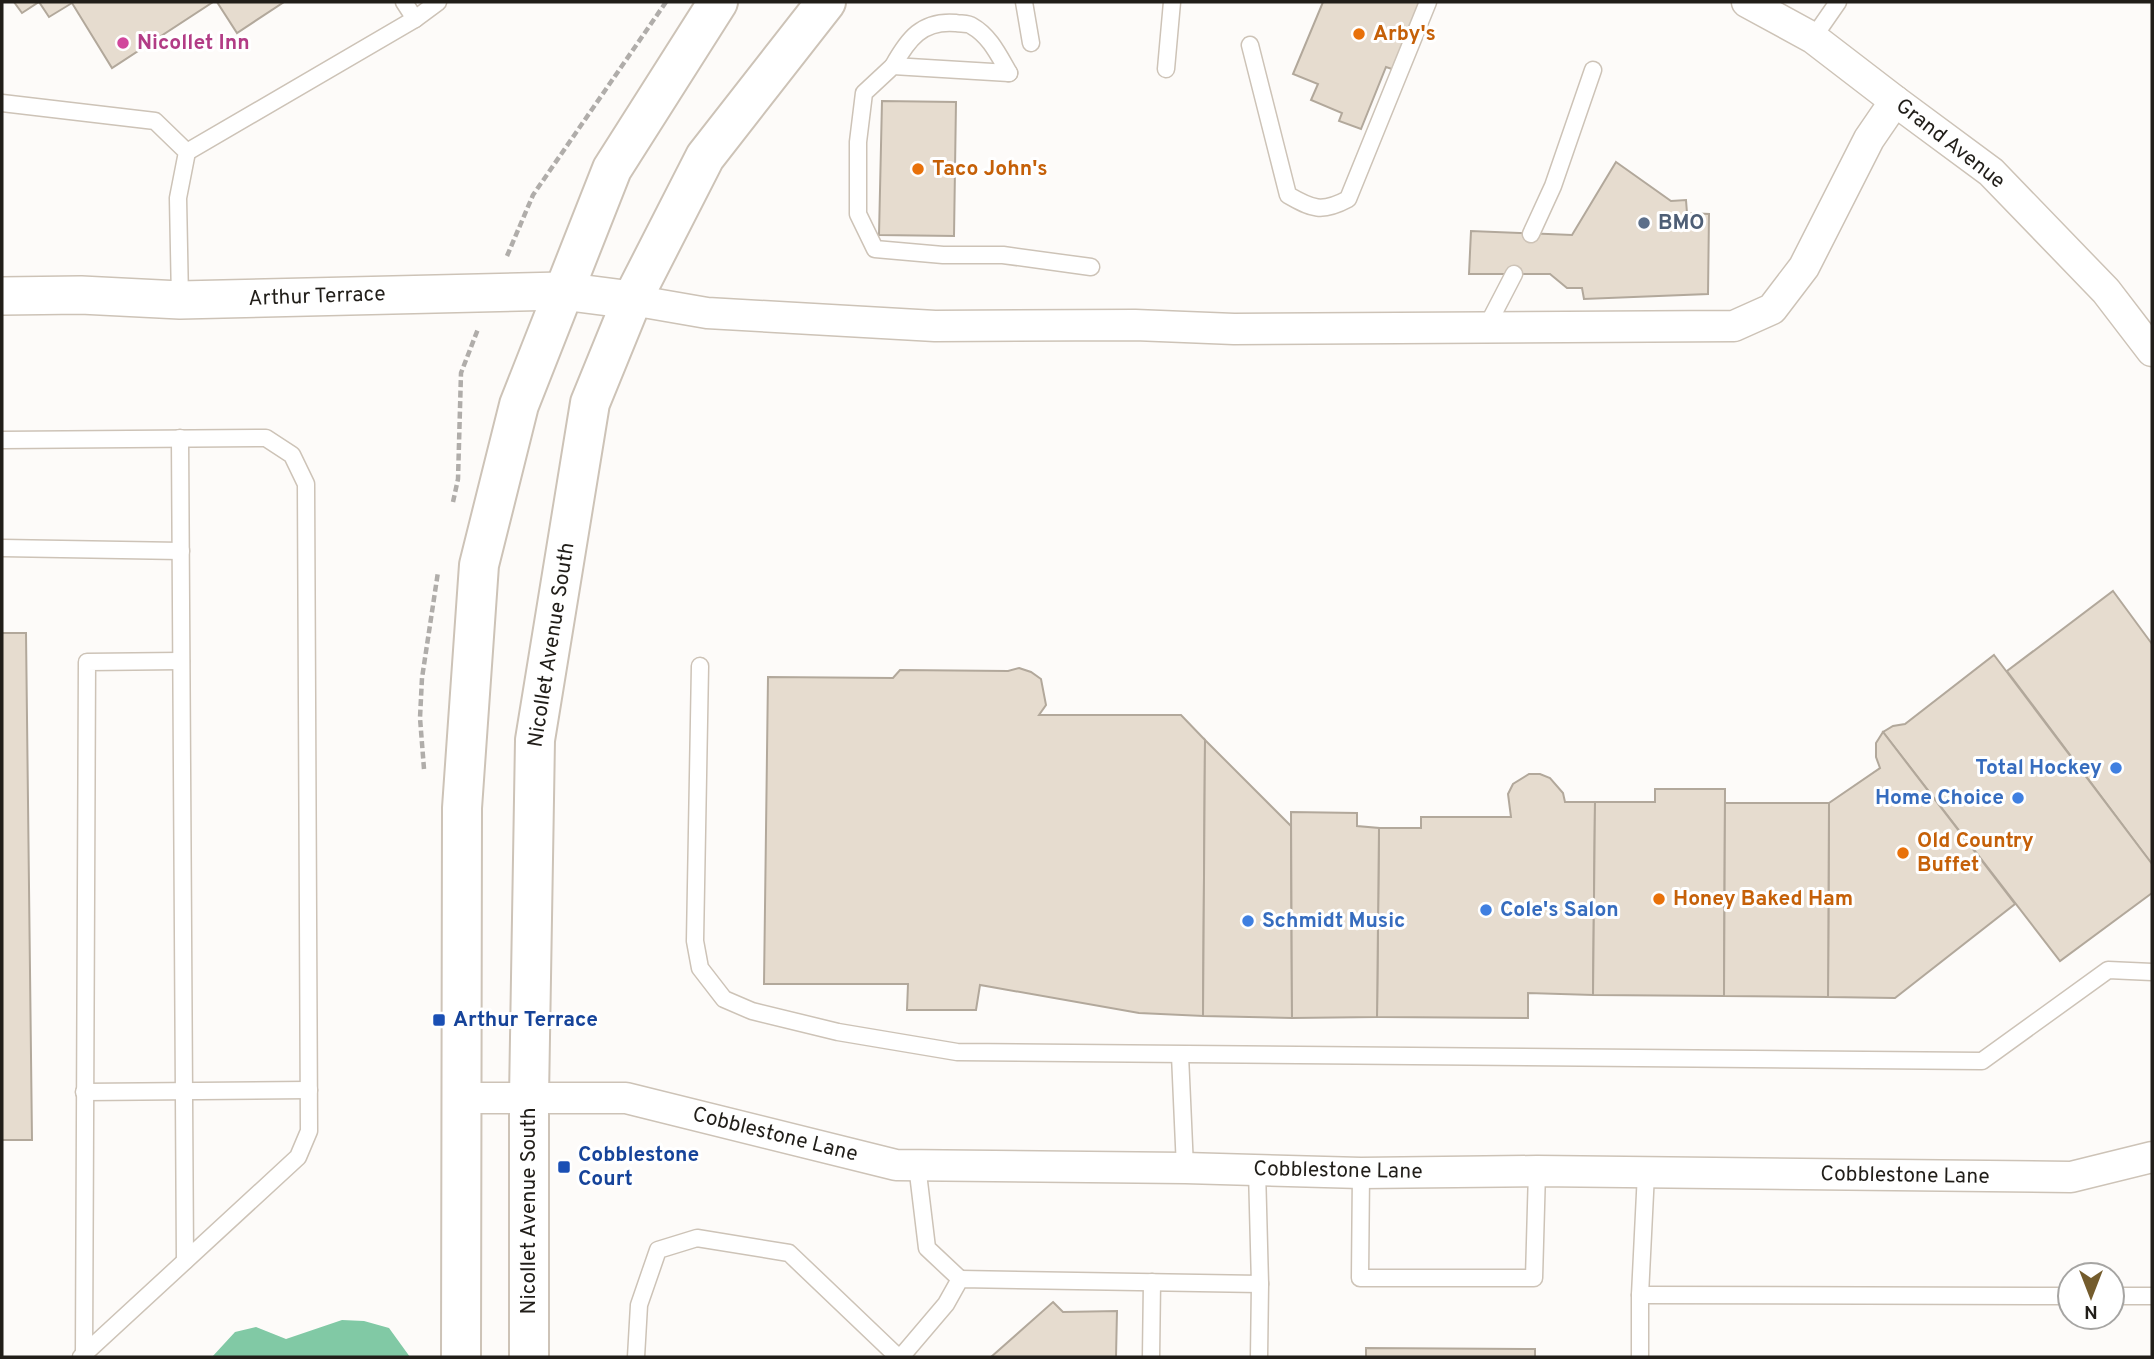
<svg xmlns="http://www.w3.org/2000/svg" width="2154" height="1359" viewBox="0 0 2154 1359" font-family="Overpass,sans-serif">
	<style>
		.forest { fill: #81c9a5 }
		.building { fill: #e6dccf; stroke: #b2a89b; stroke-width: 2 }
		.lines { fill: none; stroke-linecap: round; stroke-linejoin: round }
		.service-casing { stroke: #cdc3b7; stroke-width: 19 }
		.minor-casing { stroke: #cdc3b7; stroke-width: 33 }
		.tertiary-casing { stroke: #cdc3b7; stroke-width: 40 }
		.secondary-casing { stroke: #cdc3b7; stroke-width: 42 }
		.path { stroke: #b0adaa; stroke-width: 4.5; stroke-dasharray: 7 3.5; stroke-linecap: butt }
		.service { stroke: #fff; stroke-width: 16 }
		.minor { stroke: #fff; stroke-width: 30 }
		.tertiary { stroke: #fff; stroke-width: 37 }
		.secondary { stroke: #fff; stroke-width: 38 }
		.food-dot { fill: #e8710a; stroke: #fff; stroke-width: 2.5 }
		.hotel-dot { fill: #d1479c; stroke: #fff; stroke-width: 2.5 }
		.service-dot { fill: #5c6f8a; stroke: #fff; stroke-width: 2.5 }
		.shop-dot { fill: #3f7fe0; stroke: #fff; stroke-width: 2.5 }
		.transit-dot { fill: #1a4fb4; stroke: #fff; stroke-width: 2.5 }
		.labels { text-anchor: middle; dominant-baseline: central; stroke-width: 6; stroke-linejoin: round; paint-order: stroke }
		.food-label { font-size: 21px; font-weight: bold; fill: #c56008; stroke: #fff; text-anchor: start }
		.hotel-label { font-size: 21px; font-weight: bold; fill: #b23c85; stroke: #fff; text-anchor: start }
		.street-label { font-size: 21px; fill: #211e19; stroke: #fff }
		.service-label { font-size: 21px; font-weight: bold; fill: #4e5e75; stroke: #fff; text-anchor: start }
		.shop-label { font-size: 21px; font-weight: bold; fill: #366cbe; stroke: #fff; text-anchor: end }
		.transit-label { font-size: 21px; font-weight: bold; fill: #164399; stroke: #fff; text-anchor: start }
	</style>
	<rect width="100%" height="100%" fill="#fdfbf9"/>
	<path class="forest" d="M 342,1320 L 364,1321 L 389,1328 L 410,1357 L 212,1357 L 235,1332 L 256,1327 L 286,1339 Z"/>
	<g class="building">
		<path d="M 14,2 L 213,2 L 112,68 L 72,3 L 49,17 L 39,2 L 22,13 Z"/>
		<path d="M 217,2 L 284,2 L 237,33 Z"/>
		<path d="M 1323,2 L 1422,2 L 1395,70 L 1386,67 L 1361,129 L 1339,121 L 1342,113 L 1311,100 L 1318,84 L 1293,74 Z"/>
		<path d="M 882,101 L 956,102 L 954,236 L 879,235 Z"/>
		<path d="M 1616,162 L 1671,201 L 1686,200 L 1687,213 L 1709,214 L 1708,294 L 1584,299 L 1582,288 L 1567,288 L 1550,274 L 1469,274 L 1471,231 L 1572,235 Z"/>
		<path d="M 2113,591 L 2152,644 L 2152,864 L 2007,671 Z"/>
		<path d="M 2,633 L 26,633 L 32,1140 L 2,1140 Z"/>
		<path d="M 1994,655 L 2152,864 L 2152,893 L 2060,961 L 1883,732 L 1893,726 L 1905,724 Z"/>
		<path d="M 1019,668 L 1031,672 L 1041,679 L 1046,705 L 1039,715 L 1181,715 L 1205,740 L 1203,1016 L 1139,1013 L 980,985 L 976,1010 L 907,1010 L 908,984 L 764,984 L 768,677 L 893,678 L 900,670 L 1008,671 Z"/>
		<path d="M 1883,732 L 2015,904 L 1895,998 L 1828,997 L 1829,803 L 1880,768 L 1876,757 L 1876,743 Z"/>
		<path d="M 1205,740 L 1291,826 L 1292,1018 L 1203,1016 Z"/>
		<path d="M 1529,774 L 1540,774 L 1550,778 L 1563,793 L 1565,802 L 1595,802 L 1593,995 L 1528,993 L 1528,1018 L 1377,1017 L 1379,828 L 1421,828 L 1421,817 L 1511,817 L 1508,794 L 1513,784 Z"/>
		<path d="M 1655,789 L 1725,789 L 1724,996 L 1593,995 L 1595,802 L 1655,802 Z"/>
		<path d="M 1725,803 L 1829,803 L 1828,997 L 1724,996 Z"/>
		<path d="M 1291,812 L 1357,813 L 1357,826 L 1379,828 L 1377,1017 L 1292,1018 Z"/>
		<path d="M 1053,1302 L 1063,1312 L 1117,1311 L 1116,1357 L 991,1357 Z"/>
		<path d="M 1366,1348 L 1535,1349 L 1535,1357 L 1366,1357 Z"/>
	</g>
	<g class="lines">
		<defs>
			<g id="service">
				<path d="M 1024,2 L 1031,43"/>
				<path d="M 415,19 L 438,2"/>
				<path d="M 1813,38 L 1838,2"/>
				<path d="M 1250,45 L 1288,195 C 1312,209 1322,213 1348,199 L 1428,2"/>
				<path d="M 893,66 C 908,39 922,20 956,23 C 961,24 968,23 972,26 C 990,36 999,56 1009,73"/>
				<path d="M 1166,69 L 1172,2"/>
				<path d="M 1009,73 L 893,66 L 864,93 L 858,142 L 858,214 L 875,249 L 943,255 L 1003,255 L 1091,267"/>
				<path d="M 2,103 L 155,121 L 187,152 L 178,198 L 180,300"/>
				<path d="M 187,152 L 415,19 L 404,2"/>
				<path d="M 1531,234 L 1553,186 L 1593,70"/>
				<path d="M 1486,328 L 1514,274"/>
				<path d="M 180,438 L 185,1261"/>
				<path d="M 2,440 L 266,438 L 292,455 L 306,484 L 309,1131 L 298,1157 L 81,1357"/>
				<path d="M 2,548 L 181,551"/>
				<path d="M 700,666 L 695,941 L 700,968 L 724,999 L 752,1011 L 838,1032 L 957,1052 L 1982,1061 L 2108,970 L 2152,972"/>
				<path d="M 1180,1055 L 1185,1168"/>
				<path d="M 84,1092 L 309,1090"/>
				<path d="M 917,1165 L 927,1248 L 960,1279"/>
				<path d="M 1361,1173 L 1360,1278 L 1534,1278 L 1537,1171"/>
				<path d="M 1640,1295 L 2070,1296"/>
				<path d="M 2112,1296 L 2152,1296"/>
				<path d="M 84,1355 L 87,662 L 181,661"/>
				<path d="M 636,1357 L 639,1305 L 658,1250 L 697,1238 L 789,1253 L 898,1357"/>
				<path d="M 901,1357 L 946,1304 L 960,1279 L 1260,1284 L 1257,1170"/>
				<path d="M 1151,1357 L 1152,1282"/>
				<path d="M 1259,1357 L 1260,1284"/>
				<path d="M 1640,1357 L 1640,1295 L 1646,1173"/>
			</g>
			<g id="minor">
				<path d="M 1747,2 L 1813,38 L 1895,101 L 1991,172 L 2106,291 L 2152,351"/>
				<path d="M 632,300 L 707,313 L 935,326 L 1135,325 L 1234,329 L 1734,326 L 1772,309 L 1804,267 L 1869,139 L 1895,101"/>
				<path d="M 463,1098 L 626,1098 L 896,1165 L 1185,1168 L 1361,1173 L 1537,1171 L 2071,1177 L 2152,1157"/>
			</g>
			<path id="tertiary" d="M 2,296 L 81,295 L 180,300 L 562,291 L 632,300"/>
			<g id="secondary">
				<path d="M 461,1357 L 462,808 L 479,565 L 519,405 L 612,169 L 718,2"/>
				<path d="M 529,1357 L 529,1097 L 535,740 L 590,403 L 632,300 L 705,157 L 826,2"/>
			</g>
		</defs>
		<use href="#service" class="service-casing"/>
		<use href="#minor" class="minor-casing"/>
		<use href="#tertiary" class="tertiary-casing"/>
		<use href="#secondary" class="secondary-casing"/>
		<g class="path">
			<path d="M 507,256 L 533,195 L 666,2"/>
			<path d="M 453,502 L 458,479 L 461,373 L 478,329"/>
			<path d="M 424,769 L 420,718 L 422,678 L 438,572"/>
		</g>
		<use href="#service" class="service"/>
		<use href="#minor" class="minor"/>
		<use href="#tertiary" class="tertiary"/>
		<use href="#secondary" class="secondary"/>
	</g>
	<g class="food-dot">
		<circle cx="1359" cy="34" r="7"/>
		<circle cx="918" cy="169" r="7"/>
		<circle cx="1903" cy="853" r="7"/>
		<circle cx="1659" cy="899" r="7"/>
	</g>
	<circle class="hotel-dot" cx="123" cy="43" r="7"/>
	<circle class="service-dot" cx="1644" cy="223" r="7"/>
	<g class="shop-dot">
		<circle cx="2116" cy="768" r="7"/>
		<circle cx="2018" cy="798" r="7"/>
		<circle cx="1486" cy="910" r="7"/>
		<circle cx="1248" cy="921" r="7"/>
	</g>
	<g class="transit-dot">
		<rect x="432" y="1013" width="14" height="14" rx="3.5"/>
		<rect x="557" y="1160" width="14" height="14" rx="3.5"/>
	</g>
	<g class="labels">
		<g class="food-label">
			<text x="1373" y="34">Arby's</text>
			<text x="932" y="169">Taco John's</text>
			<text x="1917" y="841">Old Country<tspan x="1917" dy="24">Buffet</tspan></text>
			<text x="1673" y="899">Honey Baked Ham</text>
		</g>
		<g class="hotel-label">
			<text x="137" y="43">Nicollet Inn</text>
		</g>
		<g class="street-label">
			<text transform="translate(1950 144) rotate(38)">Grand Avenue</text>
			<text transform="translate(317 297) rotate(-2)">Arthur Terrace</text>
			<text transform="translate(552 645) rotate(-81)">Nicollet Avenue South</text>
			<text transform="translate(775 1135) rotate(14)">Cobblestone Lane</text>
			<text transform="translate(1338 1171) rotate(1)">Cobblestone Lane</text>
			<text transform="translate(1905 1176) rotate(1)">Cobblestone Lane</text>
			<text transform="translate(529 1211) rotate(-90)">Nicollet Avenue South</text>
		</g>
		<g class="service-label">
			<text x="1658" y="223">BMO</text>
		</g>
		<g class="shop-label">
			<text x="2102" y="768">Total Hockey</text>
			<text x="2004" y="798">Home Choice</text>
			<text x="1500" y="910" text-anchor="start">Cole's Salon</text>
			<text x="1262" y="921" text-anchor="start">Schmidt Music</text>
		</g>
		<g class="transit-label">
			<text x="453" y="1020">Arthur Terrace</text>
			<text x="578" y="1155">Cobblestone<tspan x="578" dy="24">Court</tspan></text>
		</g>
	</g>
	<rect width="2154" height="1359" fill="none" stroke="#211e19" stroke-width="7"/>
	<g transform="translate(2091 1296) rotate(180)"><circle r="33" fill="#ffffff" stroke="#a6a5a3" stroke-width="2"/>
	<path d="M0-5L12 26L0 18L-12 26Z" fill="#745c2d"/>
	<text y="-10" font-size="19" font-weight="bold" text-anchor="middle" fill="#211e19">N</text>
	</g>
</svg>
